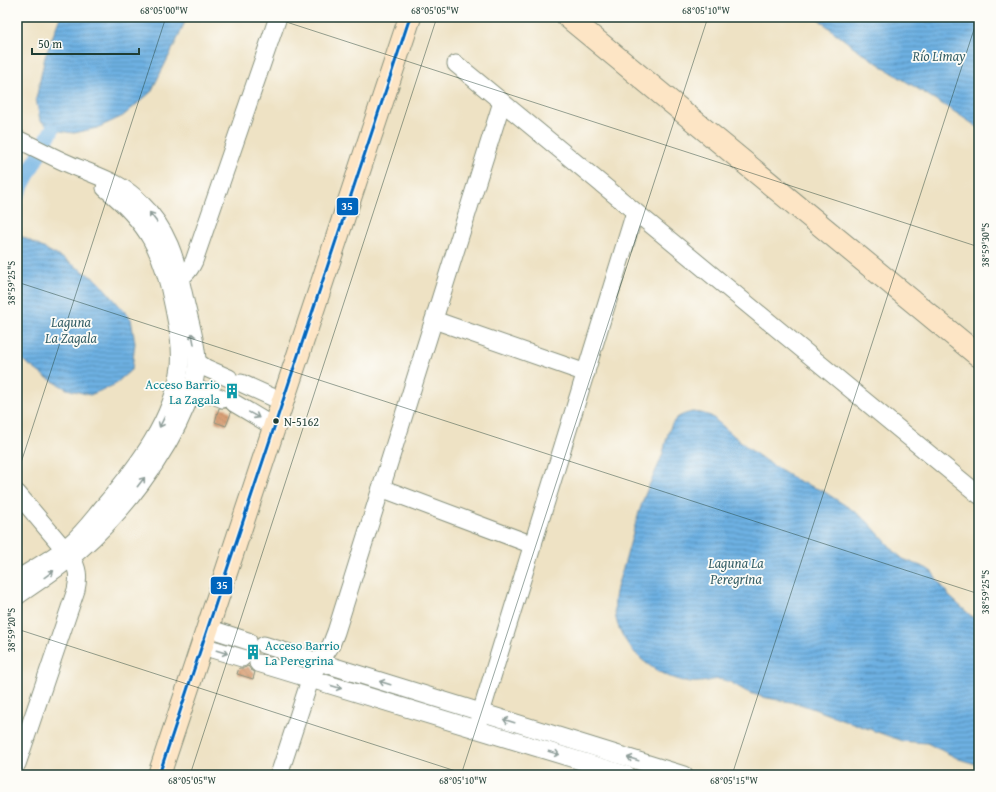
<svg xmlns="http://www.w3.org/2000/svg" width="996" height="792" viewBox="0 0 996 792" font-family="'Gentium Book Plus',serif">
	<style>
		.water { fill: url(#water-rules); stroke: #46768b }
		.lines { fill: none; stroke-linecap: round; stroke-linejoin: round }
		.canal { stroke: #6db0e2; stroke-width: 15 }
		.building { fill: url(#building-back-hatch) }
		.street-casing { stroke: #86907c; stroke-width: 19 }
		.secondary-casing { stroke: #86907c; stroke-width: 24 }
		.street { stroke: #fff; stroke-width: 17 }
		.secondary { stroke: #fde5c5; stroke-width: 22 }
		.bus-1-casing { stroke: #fdfcf7; stroke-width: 6 }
		.bus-1 { stroke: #0065bd; stroke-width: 3 }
		.oneway { stroke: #8f9e9a }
		.ticks { fill: none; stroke: #1f3d34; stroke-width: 1; stroke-opacity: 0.45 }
		.bus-dot { fill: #1f3d34; stroke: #fdfcf7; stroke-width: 1.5 }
		.labels { text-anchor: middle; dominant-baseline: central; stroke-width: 3.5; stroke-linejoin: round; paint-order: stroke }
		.bus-label { font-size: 12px; fill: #1f3d34; stroke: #fdfcf7; text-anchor: start }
		.culture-label { font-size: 13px; fill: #0d838f; stroke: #fdfcf7; text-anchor: end }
		.water-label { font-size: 14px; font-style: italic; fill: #366068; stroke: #fdfcf7 }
		.line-badge { stroke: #fdfcf7; stroke-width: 1.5 }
		.badge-label { font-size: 11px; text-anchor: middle; font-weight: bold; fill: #fff }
		.neatline { fill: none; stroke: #1f3d34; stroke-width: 1.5 }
		.ticks-label { font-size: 10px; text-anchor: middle; fill: #1f3d34 }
	</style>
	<defs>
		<pattern id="water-rules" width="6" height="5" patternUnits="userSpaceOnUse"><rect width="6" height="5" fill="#6db0e2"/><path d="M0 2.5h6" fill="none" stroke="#5990b8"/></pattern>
		<pattern id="building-back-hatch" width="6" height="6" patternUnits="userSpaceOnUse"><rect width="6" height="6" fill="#d59669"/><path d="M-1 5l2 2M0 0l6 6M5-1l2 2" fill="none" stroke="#ac7c57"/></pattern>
	</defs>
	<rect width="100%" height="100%" fill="#fdfcf7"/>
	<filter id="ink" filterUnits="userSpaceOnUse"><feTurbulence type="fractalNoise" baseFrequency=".025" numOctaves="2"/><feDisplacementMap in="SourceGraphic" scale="8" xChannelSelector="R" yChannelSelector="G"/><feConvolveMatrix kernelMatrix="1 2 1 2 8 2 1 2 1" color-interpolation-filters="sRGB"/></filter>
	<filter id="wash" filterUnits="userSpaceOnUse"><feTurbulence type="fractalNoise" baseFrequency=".012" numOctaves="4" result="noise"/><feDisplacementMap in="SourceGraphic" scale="16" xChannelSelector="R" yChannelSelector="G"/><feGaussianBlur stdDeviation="0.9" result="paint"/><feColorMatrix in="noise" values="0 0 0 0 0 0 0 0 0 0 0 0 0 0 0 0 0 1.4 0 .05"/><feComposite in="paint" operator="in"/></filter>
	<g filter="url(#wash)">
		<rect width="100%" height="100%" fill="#eee2c4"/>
		<g class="water">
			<path d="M 60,17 L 187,17 L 176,42 L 151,92 L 123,116 L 97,128 L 74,133 L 52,130 L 40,120 L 36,99 L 45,57 Z"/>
			<path d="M 816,17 L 979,17 L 979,128 C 925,91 866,61 816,17 Z"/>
			<path d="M 17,234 L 64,259 L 98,281 L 131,319 L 135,343 L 132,369 L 114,385 L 90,395 L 67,389 L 44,376 L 17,356 Z"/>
			<path d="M 692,412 L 701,413 L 711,416 L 748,448 L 766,461 L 796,480 L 823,491 L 854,511 L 867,521 L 896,553 L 903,559 L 926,568 L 932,572 L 949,596 L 979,623 L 979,765 L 959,759 L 927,743 L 902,741 L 803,705 C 787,700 769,700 753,694 C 742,691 734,682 723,680 C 715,678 707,682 699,682 C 678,684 654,671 639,657 C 628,647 616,628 615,612 C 613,596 619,580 624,565 C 631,542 636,518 645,495 C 650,482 657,470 662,456 C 666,445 667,429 675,420 C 679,415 686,414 692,412 Z"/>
		</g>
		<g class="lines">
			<g class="canal">
				<path d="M 44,144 L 52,130"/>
				<path d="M 17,195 L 39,154"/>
			</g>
		</g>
		<g id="blocks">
			<g class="building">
				<path d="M 219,408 L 226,408 L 231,413 L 226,426 L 215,422 Z"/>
				<path d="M 248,666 L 251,670 L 255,672 L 253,679 L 237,674 L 239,668 L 244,668 Z"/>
			</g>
		</g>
	</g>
	<g filter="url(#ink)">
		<use href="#blocks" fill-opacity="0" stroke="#86907c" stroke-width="1"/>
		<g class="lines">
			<defs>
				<g id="street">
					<path d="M 456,64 L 979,495"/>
					<path d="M 17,139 C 39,149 59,161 81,169 C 103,178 124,185 140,202 C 168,229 176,259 184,296 C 188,316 197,342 197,362 C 197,377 192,391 187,404 C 165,458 123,512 80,550 C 61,567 38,582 17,596"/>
					<path d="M 172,282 C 183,277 189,272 194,261 L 278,17"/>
					<path d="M 434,320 L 586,373"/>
					<path d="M 197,362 L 206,368 L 229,378"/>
					<path d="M 241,383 L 283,402"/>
					<path d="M 193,387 L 223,399"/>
					<path d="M 234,403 L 274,427"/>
					<path d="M 381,488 L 533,545"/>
					<path d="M 17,493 L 71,557 C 78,568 79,577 76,590 L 17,764"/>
					<path d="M 17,579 C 35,568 54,558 70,544 C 83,533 93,519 104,506 C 138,466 173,420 180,367 C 182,346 177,324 173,304 C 163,251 147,222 105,188"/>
					<path d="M 208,628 L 248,641"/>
					<path d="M 264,645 L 684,775"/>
					<path d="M 202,646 L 242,658"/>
					<path d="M 258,663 L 627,775"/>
					<path d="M 476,729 L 635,212"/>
					<path d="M 279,775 L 312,674 L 331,645 L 336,632 L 502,102"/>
				</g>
				<g id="secondary">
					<path d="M 568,17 L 979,356"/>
					<path d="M 159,775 L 410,17"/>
				</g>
			</defs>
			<use href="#street" class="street-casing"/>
			<use href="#secondary" class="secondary-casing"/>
			<use href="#street" class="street"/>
			<use href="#secondary" class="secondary"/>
			<defs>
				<path id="bus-1" d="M 159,775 L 410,17"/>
			</defs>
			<use href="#bus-1" class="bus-1-casing"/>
			<use href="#bus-1" class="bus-1"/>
		</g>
		<defs><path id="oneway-shaft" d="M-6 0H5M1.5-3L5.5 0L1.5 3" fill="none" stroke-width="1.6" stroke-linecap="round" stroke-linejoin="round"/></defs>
		<g class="oneway">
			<use href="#oneway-shaft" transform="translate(153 217) rotate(-127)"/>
			<use href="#oneway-shaft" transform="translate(193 339) rotate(-101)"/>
			<use href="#oneway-shaft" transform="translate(254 415) rotate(29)"/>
			<use href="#oneway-shaft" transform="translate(162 422) rotate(116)"/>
			<use href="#oneway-shaft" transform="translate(141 482) rotate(-52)"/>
			<use href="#oneway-shaft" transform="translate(49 574) rotate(-36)"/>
			<use href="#oneway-shaft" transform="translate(222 652) rotate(17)"/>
			<use href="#oneway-shaft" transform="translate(385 683) rotate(-163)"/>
			<use href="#oneway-shaft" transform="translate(336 687) rotate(17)"/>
			<use href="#oneway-shaft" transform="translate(509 721) rotate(-163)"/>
			<use href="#oneway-shaft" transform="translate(554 753) rotate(17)"/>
			<use href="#oneway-shaft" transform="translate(633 759) rotate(-163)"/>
		</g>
	</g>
	<path class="ticks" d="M 271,17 L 979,247M 17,282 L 979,594M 17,475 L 166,17M 17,629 L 468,775M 190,775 L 437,17M 461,775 L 708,17M 732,775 L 978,17"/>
	<defs>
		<symbol id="building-bare" viewBox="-9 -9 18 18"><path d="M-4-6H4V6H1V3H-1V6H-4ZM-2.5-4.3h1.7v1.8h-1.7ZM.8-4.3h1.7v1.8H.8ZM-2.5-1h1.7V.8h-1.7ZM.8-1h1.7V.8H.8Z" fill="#0f9aa8" stroke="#fdfcf7" stroke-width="2.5" paint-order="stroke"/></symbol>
	</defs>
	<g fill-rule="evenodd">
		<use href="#building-bare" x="221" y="380" width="22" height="22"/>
		<use href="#building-bare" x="242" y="641" width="22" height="22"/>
	</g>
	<circle class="bus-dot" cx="276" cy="421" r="3.5"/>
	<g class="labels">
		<g class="bus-label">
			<text x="284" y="421">N-5162</text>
		</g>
		<g class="culture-label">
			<text x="220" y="384">Acceso Barrio<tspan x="220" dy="15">La Zagala</tspan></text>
			<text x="265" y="645" text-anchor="start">Acceso Barrio<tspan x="265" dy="15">La Peregrina</tspan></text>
		</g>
		<g class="water-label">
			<text x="939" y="56">Río Limay</text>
			<text x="71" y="322">Laguna<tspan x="71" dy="16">La Zagala</tspan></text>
			<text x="736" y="563">Laguna La<tspan x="736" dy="16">Peregrina</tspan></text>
		</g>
	</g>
	<g class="line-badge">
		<rect x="336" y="197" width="23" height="19" rx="4" fill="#0065bd"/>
		<rect x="210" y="576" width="23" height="19" rx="4" fill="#0065bd"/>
	</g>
	<g class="badge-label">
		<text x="347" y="210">35</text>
		<text x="222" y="589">35</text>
	</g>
	<rect width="996" height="792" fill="none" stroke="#fdfcf7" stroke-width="44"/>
	<path d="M32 48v6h107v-6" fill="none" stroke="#1f3d34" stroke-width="2"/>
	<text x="38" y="48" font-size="12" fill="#1f3d34" stroke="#fdfcf7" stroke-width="3" paint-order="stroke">50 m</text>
	<rect x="22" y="22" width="952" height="748" class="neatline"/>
	<g class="ticks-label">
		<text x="164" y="14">68°05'00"W</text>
		<text x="435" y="14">68°05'05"W</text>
		<text x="706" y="14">68°05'10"W</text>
		<text transform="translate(985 245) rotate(-90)" y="4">38°59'30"S</text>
		<text transform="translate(11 283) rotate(-90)" y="4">38°59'25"S</text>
		<text transform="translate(985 592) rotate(-90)" y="4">38°59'25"S</text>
		<text transform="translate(11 630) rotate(-90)" y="4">38°59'20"S</text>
		<text x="192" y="784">68°05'05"W</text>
		<text x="463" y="784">68°05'10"W</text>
		<text x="734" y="784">68°05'15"W</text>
	</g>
</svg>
